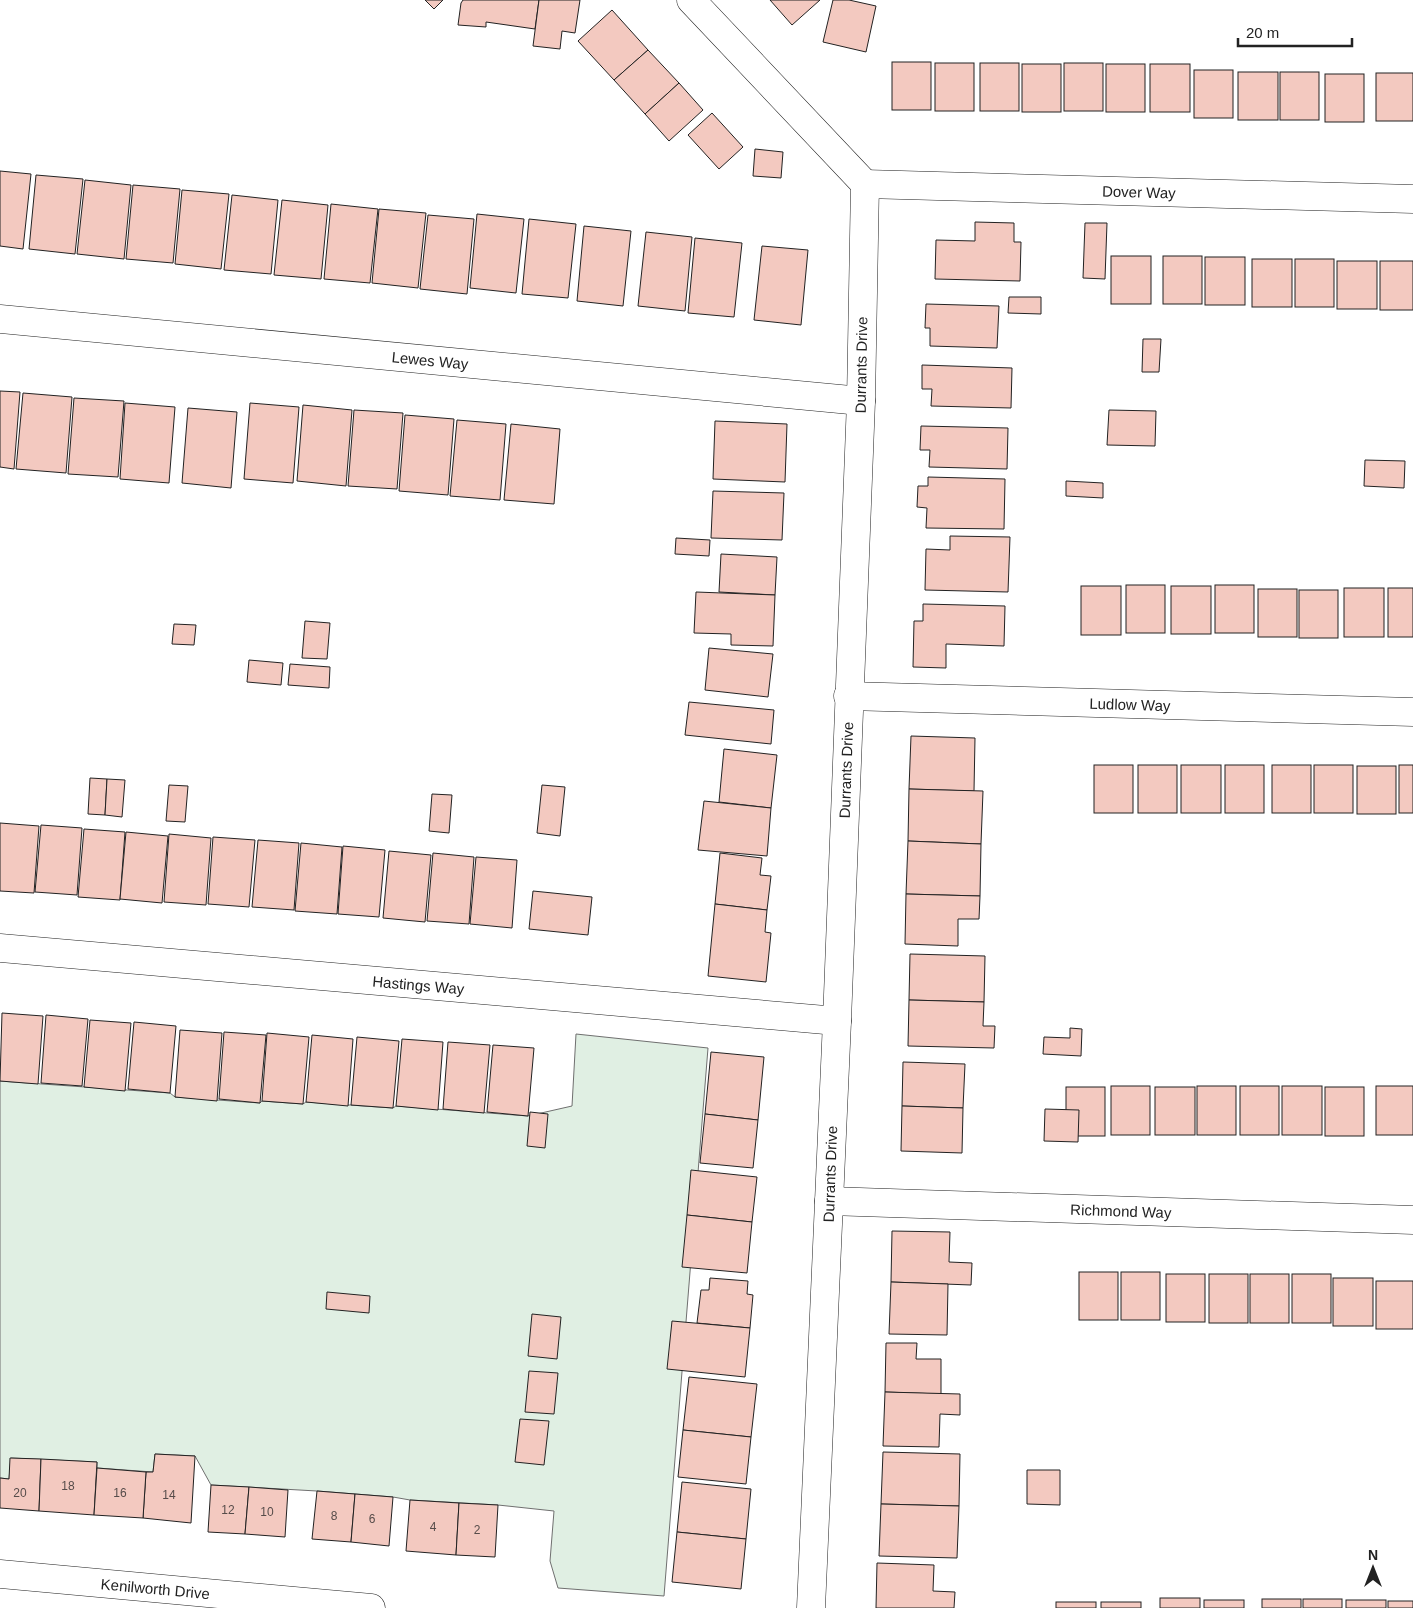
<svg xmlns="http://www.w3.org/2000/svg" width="1413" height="1608" viewBox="0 0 1413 1608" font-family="Helvetica,sans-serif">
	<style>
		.green { fill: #e0efe3; stroke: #6f6f6f }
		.building { fill: #f3c9c0; stroke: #222 }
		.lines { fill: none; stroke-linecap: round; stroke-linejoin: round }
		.minor-casing { stroke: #222; stroke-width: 29 }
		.minor { stroke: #fff; stroke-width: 28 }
		.labels { text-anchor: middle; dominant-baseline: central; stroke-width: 4; stroke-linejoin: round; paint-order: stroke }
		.number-label { font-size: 12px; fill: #564c4a }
		.street-label { font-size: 15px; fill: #222; stroke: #fff }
	</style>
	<rect width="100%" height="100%" fill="#fff"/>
	<path class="green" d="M 576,1034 L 708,1048 L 664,1596 L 558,1588 L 550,1561 L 554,1511 L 498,1505 L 410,1500 L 393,1497 L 317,1491 L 211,1485 L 195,1456 L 155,1454 L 153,1472 L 97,1468 L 97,1462 L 11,1458 L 9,1479 L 0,1478 L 0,1081 L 170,1093 L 175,1097 L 260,1103 L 262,1101 L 303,1104 L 306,1102 L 393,1108 L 396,1106 L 528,1116 L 572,1106 Z"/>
	<g class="building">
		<path d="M 425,0 L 443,0 L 434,9 Z"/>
		<path d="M 463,0 L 539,0 L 535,29 L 486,22 L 486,27 L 458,25 L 461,3 Z"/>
		<path d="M 539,0 L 580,0 L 575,33 L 562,31 L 560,49 L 533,46 Z"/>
		<path d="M 770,0 L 820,0 L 792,25 Z"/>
		<path d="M 833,0 L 849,0 L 876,6 L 866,52 L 823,42 Z"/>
		<path d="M 612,10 L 648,50 L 614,80 L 578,41 Z"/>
		<path d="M 648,50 L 679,83 L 645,114 L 614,80 Z"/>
		<rect x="892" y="62" width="39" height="48"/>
		<rect x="935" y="63" width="39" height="48"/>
		<rect x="980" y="63" width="39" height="48"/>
		<rect x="1064" y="63" width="39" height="48"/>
		<rect x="1022" y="64" width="39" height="48"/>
		<rect x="1106" y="64" width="39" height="48"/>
		<rect x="1150" y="64" width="40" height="48"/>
		<rect x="1194" y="70" width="39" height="48"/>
		<rect x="1238" y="72" width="40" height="48"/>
		<rect x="1280" y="72" width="39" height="48"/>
		<rect x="1376" y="73" width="37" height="48"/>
		<rect x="1325" y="74" width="39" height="48"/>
		<path d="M 679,83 L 703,110 L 669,141 L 645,114 Z"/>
		<path d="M 712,113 L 743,147 L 719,169 L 688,135 Z"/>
		<path d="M 755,149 L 783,152 L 781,178 L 753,176 Z"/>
		<path d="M 0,171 L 31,174 L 23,249 L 0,246 Z"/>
		<path d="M 36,175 L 83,179 L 75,254 L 29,249 Z"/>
		<path d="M 85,180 L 131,185 L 124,259 L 77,254 Z"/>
		<path d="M 133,185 L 180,189 L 173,263 L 126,259 Z"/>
		<path d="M 182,190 L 229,194 L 221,269 L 175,264 Z"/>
		<path d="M 232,195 L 278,200 L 271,274 L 224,270 Z"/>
		<path d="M 282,200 L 328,205 L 321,279 L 274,275 Z"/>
		<path d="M 331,204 L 378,209 L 370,283 L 324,279 Z"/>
		<path d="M 379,209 L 426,213 L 418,288 L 372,283 Z"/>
		<path d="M 477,214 L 524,219 L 516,293 L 470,288 Z"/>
		<path d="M 428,215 L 474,219 L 467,294 L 420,289 Z"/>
		<path d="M 529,219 L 576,224 L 568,298 L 522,294 Z"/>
		<path d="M 975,222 L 1014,223 L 1014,242 L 1021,242 L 1020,281 L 935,279 L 936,240 L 975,241 Z"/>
		<path d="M 1085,223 L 1107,223 L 1105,279 L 1083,278 Z"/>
		<path d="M 584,226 L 631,231 L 623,306 L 577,301 Z"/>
		<path d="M 646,232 L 692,237 L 685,311 L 638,306 Z"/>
		<path d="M 695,238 L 742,243 L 734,317 L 688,313 Z"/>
		<path d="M 762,246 L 808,250 L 801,325 L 754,320 Z"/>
		<rect x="1111" y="256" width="40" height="48"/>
		<rect x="1163" y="256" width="39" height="48"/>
		<rect x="1205" y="257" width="40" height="48"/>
		<rect x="1252" y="259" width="40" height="48"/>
		<rect x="1295" y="259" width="39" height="48"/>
		<rect x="1337" y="261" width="40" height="48"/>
		<rect x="1380" y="261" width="33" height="49"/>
		<path d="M 1009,297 L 1041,297 L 1041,314 L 1008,313 Z"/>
		<path d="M 926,304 L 999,306 L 997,348 L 930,346 L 930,328 L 925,328 Z"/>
		<path d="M 1143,339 L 1161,339 L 1159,372 L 1142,372 Z"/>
		<path d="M 922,365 L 1012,368 L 1011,408 L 931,406 L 932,389 L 922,389 Z"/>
		<path d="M 0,391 L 20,392 L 14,469 L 0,467 Z"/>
		<path d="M 23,393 L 72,397 L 66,473 L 16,469 Z"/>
		<path d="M 74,398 L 124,401 L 118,477 L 68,474 Z"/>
		<path d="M 125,403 L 175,407 L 169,483 L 120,479 Z"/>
		<path d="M 250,403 L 299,407 L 293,483 L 244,479 Z"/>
		<path d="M 303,405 L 352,410 L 346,486 L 297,481 Z"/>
		<path d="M 188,408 L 237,412 L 231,488 L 182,483 Z"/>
		<path d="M 354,410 L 403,413 L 397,489 L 348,486 Z"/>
		<path d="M 1109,410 L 1156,411 L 1155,446 L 1107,445 Z"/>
		<path d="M 405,415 L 454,419 L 448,495 L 399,491 Z"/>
		<path d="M 457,420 L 506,424 L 500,500 L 450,496 Z"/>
		<path d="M 715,421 L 787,424 L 785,482 L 713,479 Z"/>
		<path d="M 511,424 L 560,429 L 554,504 L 504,500 Z"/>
		<path d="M 921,426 L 1008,428 L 1007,469 L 929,467 L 930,450 L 920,450 Z"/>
		<path d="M 1365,460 L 1405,461 L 1404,488 L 1364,486 Z"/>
		<path d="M 928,477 L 1005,479 L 1004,529 L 926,528 L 927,508 L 917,507 L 918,486 L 928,486 Z"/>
		<path d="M 1066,481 L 1103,483 L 1103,498 L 1066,496 Z"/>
		<path d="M 713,491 L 784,493 L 782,540 L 711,538 Z"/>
		<path d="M 950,536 L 1010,537 L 1008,592 L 925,590 L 926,549 L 950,550 Z"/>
		<path d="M 676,538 L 710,540 L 709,556 L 675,554 Z"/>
		<path d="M 721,554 L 777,557 L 775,595 L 719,592 Z"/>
		<rect x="1126" y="585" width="39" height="48"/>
		<rect x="1215" y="585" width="39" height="48"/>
		<rect x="1081" y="586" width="40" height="49"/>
		<rect x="1171" y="586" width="40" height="48"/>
		<rect x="1344" y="588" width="40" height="49"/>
		<rect x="1388" y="588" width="25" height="49"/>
		<rect x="1258" y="589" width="39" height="48"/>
		<rect x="1299" y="590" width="39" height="48"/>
		<path d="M 696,592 L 775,595 L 773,646 L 731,645 L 731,634 L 694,633 Z"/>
		<path d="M 923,604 L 1005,606 L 1004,646 L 946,644 L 946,668 L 913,667 L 914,621 L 923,621 Z"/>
		<path d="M 305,621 L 330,623 L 327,659 L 302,658 Z"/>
		<path d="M 174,624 L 196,625 L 194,645 L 172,644 Z"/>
		<path d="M 709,648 L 773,654 L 768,697 L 705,690 Z"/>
		<path d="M 249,660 L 283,663 L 281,685 L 247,682 Z"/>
		<path d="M 290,664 L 330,667 L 329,688 L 288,685 Z"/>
		<path d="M 689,702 L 774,710 L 771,744 L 685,735 Z"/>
		<path d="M 911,736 L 975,738 L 974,791 L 909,789 Z"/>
		<path d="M 724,749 L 777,755 L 771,808 L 719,802 Z"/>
		<rect x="1094" y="765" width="39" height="48"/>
		<rect x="1138" y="765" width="39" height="48"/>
		<rect x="1181" y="765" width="40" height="48"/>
		<rect x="1225" y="765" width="39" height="48"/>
		<rect x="1272" y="765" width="39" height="48"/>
		<rect x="1314" y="765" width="39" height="48"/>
		<rect x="1399" y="765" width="14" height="48"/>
		<rect x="1357" y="766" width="39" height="48"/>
		<path d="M 90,778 L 107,779 L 105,815 L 88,814 Z"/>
		<path d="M 107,779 L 125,780 L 122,817 L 105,815 Z"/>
		<path d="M 169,785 L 188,786 L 185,822 L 166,821 Z"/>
		<path d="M 542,785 L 565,787 L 560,836 L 537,833 Z"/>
		<path d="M 909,789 L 983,791 L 981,844 L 908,841 Z"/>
		<path d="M 432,794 L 452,795 L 449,833 L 429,831 Z"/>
		<path d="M 704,801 L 771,808 L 767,856 L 698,850 Z"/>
		<path d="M 0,823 L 39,826 L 34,893 L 0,891 Z"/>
		<path d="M 41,825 L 82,828 L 77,895 L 35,892 Z"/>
		<path d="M 84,829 L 125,832 L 120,900 L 78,897 Z"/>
		<path d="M 126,832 L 168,836 L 162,903 L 120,899 Z"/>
		<path d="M 169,834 L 211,838 L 206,905 L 164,902 Z"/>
		<path d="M 213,837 L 255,840 L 249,907 L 208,904 Z"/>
		<path d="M 258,840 L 299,843 L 294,910 L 252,907 Z"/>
		<path d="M 908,841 L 981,844 L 980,896 L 906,894 Z"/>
		<path d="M 301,843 L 342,847 L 337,914 L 295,911 Z"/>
		<path d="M 343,846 L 385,850 L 379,917 L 338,914 Z"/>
		<path d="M 389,851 L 431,855 L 425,922 L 383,918 Z"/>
		<path d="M 433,853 L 474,857 L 469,924 L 427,921 Z"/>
		<path d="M 720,853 L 762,858 L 760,875 L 771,876 L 767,910 L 715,904 Z"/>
		<path d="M 476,857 L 517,860 L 512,928 L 470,924 Z"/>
		<path d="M 533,891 L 592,897 L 588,935 L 529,929 Z"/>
		<path d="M 906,894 L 980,896 L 979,919 L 958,919 L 958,946 L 905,944 Z"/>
		<path d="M 715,904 L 767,910 L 765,932 L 771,933 L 766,982 L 708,976 Z"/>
		<path d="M 910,954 L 985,956 L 984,1002 L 909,1000 Z"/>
		<path d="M 909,1000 L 984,1002 L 983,1026 L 995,1026 L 994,1048 L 908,1046 Z"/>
		<path d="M 2,1013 L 43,1016 L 38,1084 L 0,1081 Z"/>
		<path d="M 46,1015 L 88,1019 L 82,1086 L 41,1083 Z"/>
		<path d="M 90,1020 L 131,1023 L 125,1091 L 84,1087 Z"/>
		<path d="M 134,1022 L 176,1026 L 170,1093 L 128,1089 Z"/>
		<path d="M 1070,1028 L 1082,1029 L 1081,1056 L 1043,1054 L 1044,1037 L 1070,1038 Z"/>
		<path d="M 180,1030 L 222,1033 L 217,1101 L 175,1097 Z"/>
		<path d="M 224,1032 L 266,1035 L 260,1103 L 219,1099 Z"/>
		<path d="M 267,1033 L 309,1037 L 303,1104 L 262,1101 Z"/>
		<path d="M 312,1035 L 353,1039 L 348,1106 L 306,1102 Z"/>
		<path d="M 357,1037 L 399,1041 L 393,1108 L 351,1105 Z"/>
		<path d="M 402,1039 L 443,1042 L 438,1110 L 396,1106 Z"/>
		<path d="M 448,1042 L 490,1045 L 484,1113 L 443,1109 Z"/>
		<path d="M 493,1045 L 534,1048 L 528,1116 L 487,1112 Z"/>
		<path d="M 711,1052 L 764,1057 L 758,1120 L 705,1114 Z"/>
		<path d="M 903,1062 L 965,1064 L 963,1108 L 902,1106 Z"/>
		<rect x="1111" y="1086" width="39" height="49"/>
		<rect x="1197" y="1086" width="39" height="49"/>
		<rect x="1240" y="1086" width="39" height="49"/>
		<rect x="1282" y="1086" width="40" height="49"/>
		<rect x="1376" y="1086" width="37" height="49"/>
		<rect x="1066" y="1087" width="39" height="49"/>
		<rect x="1155" y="1087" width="40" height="48"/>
		<rect x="1325" y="1087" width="39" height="49"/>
		<path d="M 902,1106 L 963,1108 L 962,1153 L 901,1151 Z"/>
		<path d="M 1045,1109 L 1079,1110 L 1078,1142 L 1044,1141 Z"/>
		<path d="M 530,1112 L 548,1114 L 545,1148 L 527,1146 Z"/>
		<path d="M 705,1114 L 758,1120 L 753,1168 L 700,1163 Z"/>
		<path d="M 691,1170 L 757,1177 L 752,1222 L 687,1215 Z"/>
		<path d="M 687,1215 L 752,1222 L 747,1273 L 682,1267 Z"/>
		<path d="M 892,1231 L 950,1232 L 949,1262 L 972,1263 L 971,1285 L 891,1282 Z"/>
		<rect x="1079" y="1272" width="39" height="48"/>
		<rect x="1121" y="1272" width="39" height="48"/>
		<rect x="1166" y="1274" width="39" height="48"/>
		<rect x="1209" y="1274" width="39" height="49"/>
		<rect x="1250" y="1274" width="39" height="49"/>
		<rect x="1292" y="1274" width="39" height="49"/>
		<path d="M 710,1278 L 748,1281 L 747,1294 L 753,1295 L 750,1328 L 697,1323 L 701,1290 L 709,1290 Z"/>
		<rect x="1333" y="1278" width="40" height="48"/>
		<rect x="1376" y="1281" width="37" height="48"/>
		<path d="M 891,1282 L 948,1284 L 947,1335 L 889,1334 Z"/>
		<path d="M 327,1292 L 370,1296 L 369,1313 L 326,1309 Z"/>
		<path d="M 532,1314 L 561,1317 L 557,1359 L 528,1356 Z"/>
		<path d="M 672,1321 L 750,1328 L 745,1377 L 667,1369 Z"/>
		<path d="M 886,1343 L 917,1343 L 916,1359 L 941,1359 L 941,1394 L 885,1392 Z"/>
		<path d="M 529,1371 L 558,1373 L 554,1414 L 525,1412 Z"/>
		<path d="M 689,1377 L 757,1384 L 751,1437 L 683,1430 Z"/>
		<path d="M 885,1392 L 960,1394 L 960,1415 L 940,1414 L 939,1447 L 883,1446 Z"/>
		<path d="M 520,1419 L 549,1421 L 544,1465 L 515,1462 Z"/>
		<path d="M 683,1430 L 751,1437 L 746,1484 L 678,1477 Z"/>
		<path d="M 883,1452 L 960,1454 L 959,1506 L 881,1504 Z"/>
		<path d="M 155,1454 L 195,1456 L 191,1523 L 143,1518 L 146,1472 L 153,1472 Z"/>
		<path d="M 10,1458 L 41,1459 L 39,1511 L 0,1508 L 0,1478 L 9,1479 Z"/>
		<path d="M 41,1459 L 97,1462 L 94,1515 L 39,1511 Z"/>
		<path d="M 97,1468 L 146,1472 L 143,1518 L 94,1515 Z"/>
		<path d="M 1027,1470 L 1060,1470 L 1060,1505 L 1027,1504 Z"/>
		<path d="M 682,1482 L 751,1489 L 746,1539 L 677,1532 Z"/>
		<path d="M 211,1485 L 249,1487 L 245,1534 L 208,1532 Z"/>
		<path d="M 249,1487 L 288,1490 L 285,1537 L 245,1534 Z"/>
		<path d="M 317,1491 L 355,1494 L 351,1542 L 312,1539 Z"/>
		<path d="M 355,1494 L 393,1497 L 389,1546 L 351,1542 Z"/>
		<path d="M 410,1500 L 459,1503 L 456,1555 L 406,1551 Z"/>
		<path d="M 459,1503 L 498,1505 L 495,1557 L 456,1555 Z"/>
		<path d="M 881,1504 L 959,1506 L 957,1558 L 879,1556 Z"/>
		<path d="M 677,1532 L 746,1539 L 741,1589 L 672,1582 Z"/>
		<path d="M 877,1563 L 934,1565 L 933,1591 L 955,1592 L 954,1608 L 876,1608 Z"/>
		<rect x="1160" y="1598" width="40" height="10"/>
		<rect x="1262" y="1599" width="39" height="9"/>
		<rect x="1303" y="1599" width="39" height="9"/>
		<rect x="1204" y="1600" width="40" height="8"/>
		<rect x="1346" y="1600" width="40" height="8"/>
		<rect x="1388" y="1601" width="25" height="7"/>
		<rect x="1056" y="1602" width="40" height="6"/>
		<rect x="1101" y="1602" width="40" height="6"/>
	</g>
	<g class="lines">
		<defs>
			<g id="minor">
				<path d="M 691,0 L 865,184 L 861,401 L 837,1021 L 811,1608"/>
				<path id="s1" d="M 865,184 L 1413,199"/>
				<path id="s2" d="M 0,319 L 861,401"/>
				<path id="s3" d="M 848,696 L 1413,712"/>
				<path id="s4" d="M 0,948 L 837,1021"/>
				<path id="s5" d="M 829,1201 L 1413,1220"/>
				<path id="s6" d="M 0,1574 L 371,1608"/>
			</g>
		</defs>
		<use href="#minor" class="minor-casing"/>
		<use href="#minor" class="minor"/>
	</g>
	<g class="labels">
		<g class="number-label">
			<text x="68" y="1486">18</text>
			<text x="20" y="1493">20</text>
			<text x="120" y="1493">16</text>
			<text x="169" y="1495">14</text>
			<text x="228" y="1510">12</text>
			<text x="267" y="1512">10</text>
			<text x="334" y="1516">8</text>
			<text x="372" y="1519">6</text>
			<text x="433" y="1527">4</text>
			<text x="477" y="1530">2</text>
		</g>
		<g class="street-label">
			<text stroke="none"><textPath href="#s1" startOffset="274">Dover Way</textPath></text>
			<text stroke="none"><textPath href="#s2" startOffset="432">Lewes Way</textPath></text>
			<text transform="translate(861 365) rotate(-89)">Durrants Drive</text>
			<text stroke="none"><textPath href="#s3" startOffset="282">Ludlow Way</textPath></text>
			<text transform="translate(846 770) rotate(-88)">Durrants Drive</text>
			<text stroke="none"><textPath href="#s4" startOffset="420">Hastings Way</textPath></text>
			<text transform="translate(830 1174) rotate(-88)">Durrants Drive</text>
			<text stroke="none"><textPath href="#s5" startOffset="292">Richmond Way</textPath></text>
			<text stroke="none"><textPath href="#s6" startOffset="156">Kenilworth Drive</textPath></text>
		</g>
	</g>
	<g transform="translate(1373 1568)" stroke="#ffffff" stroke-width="4" paint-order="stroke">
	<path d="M0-4L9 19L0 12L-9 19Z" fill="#222222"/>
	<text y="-8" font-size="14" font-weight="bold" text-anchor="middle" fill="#222222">N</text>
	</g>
	<path d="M1238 38v8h114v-8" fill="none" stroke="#222222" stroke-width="2.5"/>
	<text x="1246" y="38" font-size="15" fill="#222222" stroke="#ffffff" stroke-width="4" paint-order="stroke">20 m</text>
</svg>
